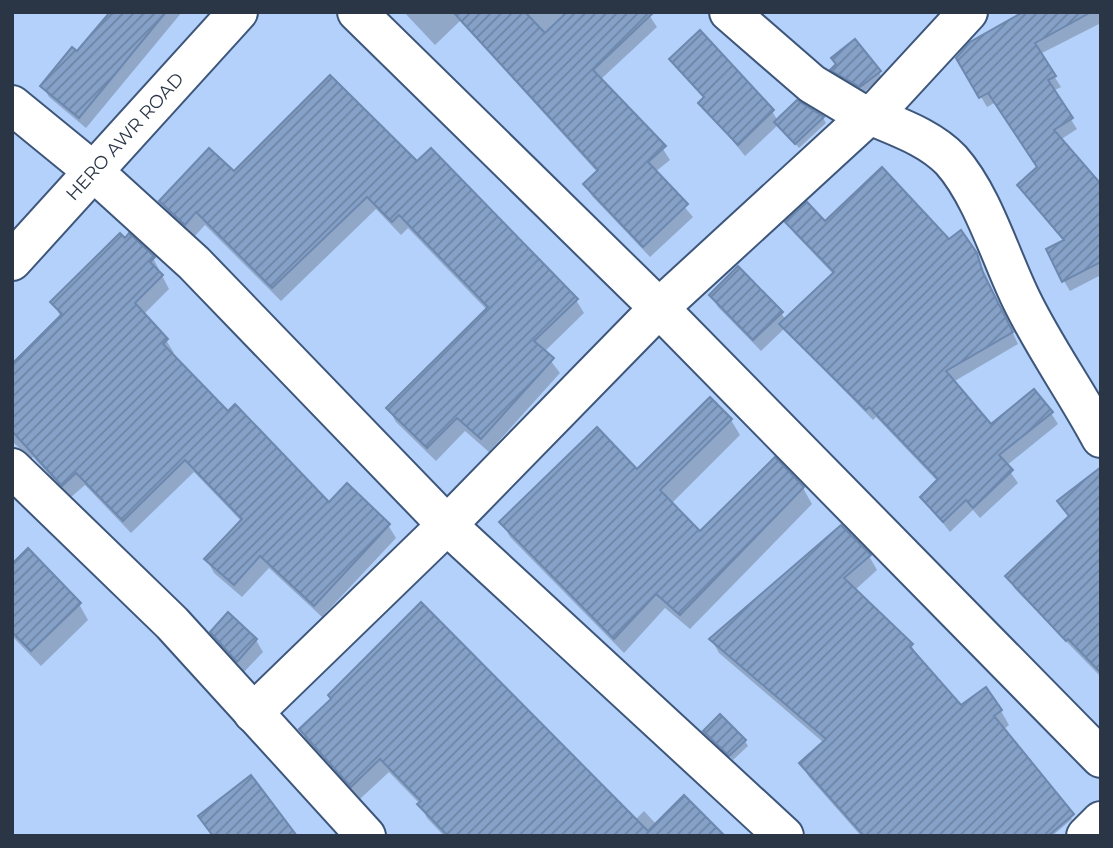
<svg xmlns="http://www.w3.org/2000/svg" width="1113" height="848" viewBox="0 0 1113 848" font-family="Montserrat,sans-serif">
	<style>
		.shadow { fill: #0003 }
		.building { fill: url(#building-hatch); stroke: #6d88ae; stroke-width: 2 }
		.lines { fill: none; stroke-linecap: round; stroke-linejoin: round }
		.minor-casing { stroke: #3d567a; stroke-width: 42 }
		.minor { stroke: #fff; stroke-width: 38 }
		.labels { text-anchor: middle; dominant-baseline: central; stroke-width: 5; stroke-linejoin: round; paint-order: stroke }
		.street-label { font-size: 18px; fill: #2a3546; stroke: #e7f0fd }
	</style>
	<defs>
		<pattern id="building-hatch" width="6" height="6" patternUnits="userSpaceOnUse" patternTransform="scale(1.75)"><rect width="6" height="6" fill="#85a1c8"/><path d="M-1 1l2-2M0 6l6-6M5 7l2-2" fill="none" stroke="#6d84a4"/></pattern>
	</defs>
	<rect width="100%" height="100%" fill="#b4d1fb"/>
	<g class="shadow">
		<path d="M 112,12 L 182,12 L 86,128 L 49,97 L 43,86 L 77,54 Z"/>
		<path d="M 404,12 L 647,12 L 657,27 L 600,80 L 663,149 L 670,160 L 655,172 L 693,217 L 650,257 L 592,196 L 585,184 L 598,173 L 460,21 L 435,45 Z"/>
		<path d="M 1016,12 L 1101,12 L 1101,23 L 1040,54 L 1061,87 L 1053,91 L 1077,129 L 1060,140 L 1101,187 L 1101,275 L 1070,291 L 1064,281 L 1065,242 L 1019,185 L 1039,168 L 996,102 L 987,107 L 958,58 L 1018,17 Z"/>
		<path d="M 833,70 L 879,72 L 882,78 L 864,92 L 836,75 Z"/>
		<path d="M 772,111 L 778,121 L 823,118 L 826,123 L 799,148 L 778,125 L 745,156 L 714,118 Z"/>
		<path d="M 417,164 L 576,300 L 584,313 L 544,352 L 560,373 L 489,452 L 465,431 L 436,461 L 396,422 L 388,408 L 487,310 L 408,228 L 401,235 L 376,209 L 281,301 L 205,225 L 193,238 L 169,215 L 161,201 L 234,174 Z"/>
		<path d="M 787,222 L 825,224 L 949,241 L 976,254 L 1018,344 L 953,382 L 990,427 L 1051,413 L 1058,424 L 1006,466 L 1018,483 L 980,518 L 973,510 L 950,532 L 922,497 L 938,482 L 876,417 L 873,420 L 784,329 L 761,351 L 718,307 L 711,295 L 781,313 L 786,320 L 834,275 L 794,233 Z"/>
		<path d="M 153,258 L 169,289 L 143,315 L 166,340 L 174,353 L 171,355 L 228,413 L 329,505 L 388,525 L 396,538 L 322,617 L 269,568 L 242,597 L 214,573 L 207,560 L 242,522 L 194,472 L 131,533 L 85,485 L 70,498 L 33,457 L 30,459 L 12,441 L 12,366 L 61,317 L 52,302 Z"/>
		<path d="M 731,420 L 740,435 L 671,504 L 700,534 L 775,460 L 803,488 L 812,504 L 690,629 L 665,608 L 624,653 L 510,537 L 502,522 L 637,471 Z"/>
		<path d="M 1101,492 L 1101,677 L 1015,589 L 1007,576 L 1069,518 L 1060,502 Z"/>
		<path d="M 869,556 L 877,570 L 855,590 L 911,645 L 920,660 L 961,707 L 1001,711 L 1009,725 L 1003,730 L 1072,819 L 1052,836 L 861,836 L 809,777 L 801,763 L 824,743 L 719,653 L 711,639 Z"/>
		<path d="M 12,566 L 79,604 L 88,620 L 41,666 L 12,636 Z"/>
		<path d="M 228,615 L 256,640 L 263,652 L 244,672 L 212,632 Z"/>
		<path d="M 301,730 L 635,820 L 644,811 L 657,825 L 721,836 L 444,836 L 427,818 L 420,804 L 389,772 L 360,799 L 308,743 Z"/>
		<path d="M 705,732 L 745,741 L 748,746 L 733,760 Z"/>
	</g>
	<g class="building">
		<path d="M 110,12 L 166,12 L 79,118 L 40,86 L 72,47 L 77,51 Z"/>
		<path d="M 453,12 L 525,12 L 545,33 L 567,12 L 654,12 L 593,70 L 666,146 L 648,162 L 688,204 L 643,247 L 583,184 L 598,170 Z"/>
		<path d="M 1023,12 L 1091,12 L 1035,43 L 1056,76 L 1048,80 L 1073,118 L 1054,130 L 1101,184 L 1101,262 L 1062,282 L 1046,249 L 1064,240 L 1017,185 L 1037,167 L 988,93 L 979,98 L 956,58 L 970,42 Z"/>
		<path d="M 700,30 L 774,110 L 738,145 L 698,103 L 704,97 L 669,59 Z"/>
		<path d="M 855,39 L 881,71 L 860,87 L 830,70 L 836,64 L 831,58 Z"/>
		<path d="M 330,75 L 417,161 L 431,148 L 578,299 L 534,341 L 554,358 L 481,439 L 457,418 L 427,448 L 386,408 L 488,307 L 399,215 L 392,222 L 367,197 L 272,288 L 196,212 L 185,225 L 159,201 L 209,148 L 234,171 Z"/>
		<path d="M 797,100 L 824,117 L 795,144 L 774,122 Z"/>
		<path d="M 882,167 L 949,239 L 961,230 L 977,253 L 983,273 L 1013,332 L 946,371 L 991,424 L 1034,389 L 1053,412 L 999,455 L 1013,470 L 973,508 L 966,500 L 943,522 L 920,497 L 938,479 L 869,407 L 866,410 L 779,324 L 834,272 L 785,222 L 807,202 L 825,221 Z"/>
		<path d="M 120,233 L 125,238 L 129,233 L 155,257 L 150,262 L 163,275 L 135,303 L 168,339 L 163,344 L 228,411 L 235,404 L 329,502 L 347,483 L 390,524 L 314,606 L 260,556 L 234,585 L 204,559 L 242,519 L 185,460 L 123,521 L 76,473 L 62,486 L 12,431 L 12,364 L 62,314 L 50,302 Z"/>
		<path d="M 738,266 L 783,312 L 753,340 L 709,295 Z"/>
		<path d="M 710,397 L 732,419 L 660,490 L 700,531 L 775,457 L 804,487 L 680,615 L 656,594 L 614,639 L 499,522 L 597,427 L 637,469 Z"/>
		<path d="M 1101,467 L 1101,673 L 1068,639 L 1066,641 L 1005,576 L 1069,516 L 1057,501 Z"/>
		<path d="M 841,525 L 871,555 L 844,578 L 913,644 L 910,647 L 961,705 L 986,687 L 1002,710 L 994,716 L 1074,814 L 1048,836 L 864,836 L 799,763 L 826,739 L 709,639 Z"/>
		<path d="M 28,548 L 81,603 L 31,651 L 12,632 L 12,564 Z"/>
		<path d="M 421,602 L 648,831 L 684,795 L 725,836 L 448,836 L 417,804 L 421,801 L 380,759 L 351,787 L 299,729 L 331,699 L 328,695 Z"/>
		<path d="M 228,612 L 257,639 L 237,662 L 210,632 Z"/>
		<path d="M 720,714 L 746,740 L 729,756 L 703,731 Z"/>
		<path d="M 251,775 L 297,836 L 213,836 L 198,816 Z"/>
	</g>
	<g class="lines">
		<defs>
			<g id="minor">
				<path d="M 357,12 L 659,308 L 1101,758"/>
				<path d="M 729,12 L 812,84 L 867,117 L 872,116 C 900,128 930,138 951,160 C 983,196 1000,256 1021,299 C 1044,347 1076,391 1101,438"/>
				<path d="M 12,105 L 94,172 L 194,263 L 447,525 L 784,836"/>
				<path d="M 872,116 L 968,12"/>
				<path id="s1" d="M 12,261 L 238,12"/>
				<path d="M 12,468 L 172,623 L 366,836"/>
				<path d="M 253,713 L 447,525 L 659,308 L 867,117"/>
				<path d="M 1086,836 L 1101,821"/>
			</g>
		</defs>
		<use href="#minor" class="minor-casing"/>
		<use href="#minor" class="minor"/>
	</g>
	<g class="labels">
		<g class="street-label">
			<text stroke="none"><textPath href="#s1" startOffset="168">HERO AWR ROAD</textPath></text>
		</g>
	</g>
	<rect width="1113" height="848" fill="none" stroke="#2a3546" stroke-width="28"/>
</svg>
